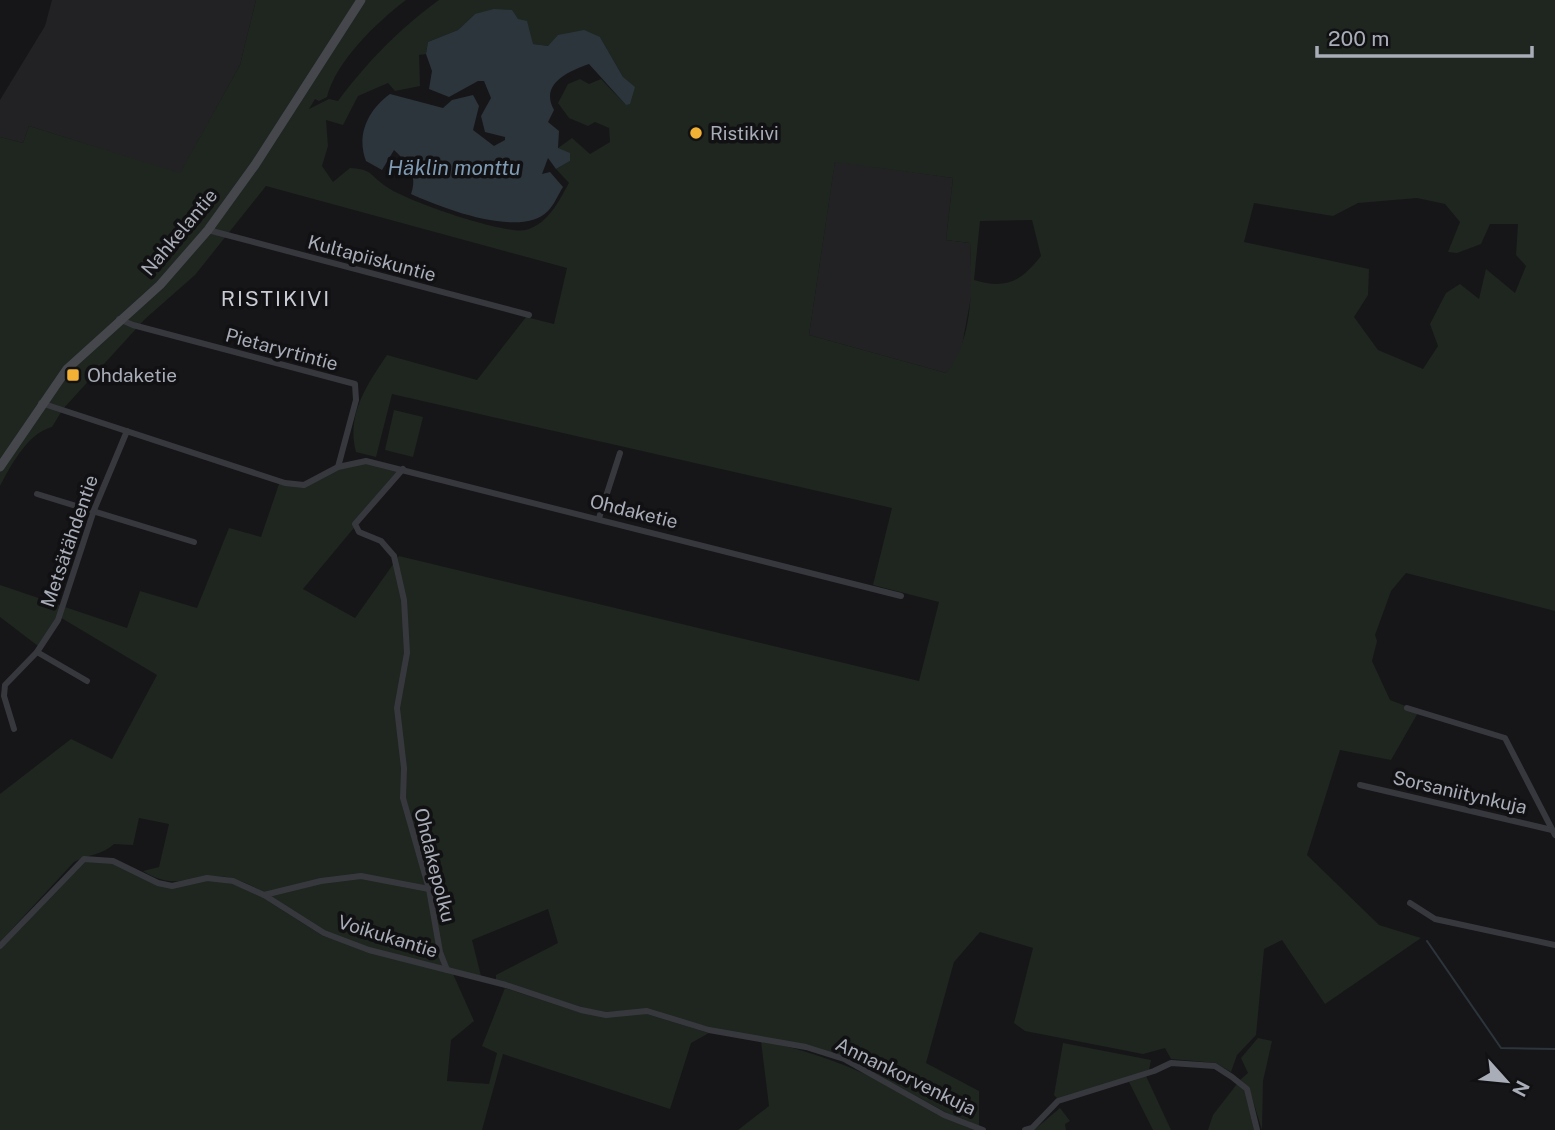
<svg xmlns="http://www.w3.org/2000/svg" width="1555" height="1130" viewBox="0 0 1555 1130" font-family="'Public Sans',sans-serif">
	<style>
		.built { fill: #222225 }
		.green { fill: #1e261f; fill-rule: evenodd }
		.water { fill: #2c353c }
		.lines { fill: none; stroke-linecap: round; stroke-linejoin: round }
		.stream { stroke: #2c353c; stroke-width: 2 }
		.minor { stroke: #37383d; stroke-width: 6 }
		.secondary { stroke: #45474d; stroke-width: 9 }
		.poi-dot { fill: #f2b134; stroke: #111113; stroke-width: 2.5 }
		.labels { text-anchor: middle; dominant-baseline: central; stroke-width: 7; stroke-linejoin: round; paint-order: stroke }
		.poi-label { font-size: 19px; fill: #a8adb8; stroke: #111113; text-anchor: start }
		.street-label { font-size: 19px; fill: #a8adb8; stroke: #111113 }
		.water-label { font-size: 21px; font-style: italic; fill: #7f9bb3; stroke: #111113 }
		.neighbourhood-label { font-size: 21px; letter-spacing: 2px; fill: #c9ccd4; stroke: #111113 }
	</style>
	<rect width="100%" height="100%" fill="#161618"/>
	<g class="built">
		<path d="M 52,0 L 256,0 L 240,65 L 180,174 L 29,126 L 23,143 L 0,137 L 0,100 L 45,26 Z"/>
		<path d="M 835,161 L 953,178 L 946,240 L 970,243 L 972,292 L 960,356 L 946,373 L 809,335 Z"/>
	</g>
	<g class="green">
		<path d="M 256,0 L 406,0 C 377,22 336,61 327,97 L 319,101 L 315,99 L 309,109 L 329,99 L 338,101 C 368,61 399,29 439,0 L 1555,0 L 1555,611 L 1406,573 L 1391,591 L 1375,635 L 1377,641 L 1372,661 L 1390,700 L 1419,711 L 1391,760 L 1340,750 L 1307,855 L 1379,925 L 1421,938 L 1325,1004 L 1282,940 L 1264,949 L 1256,1035 L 1237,1055 L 1231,1072 L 1216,1063 L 1171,1059 L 1165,1048 L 1143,1054 L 1025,1031 L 1014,1023 L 1033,948 L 980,932 L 954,962 L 926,1063 L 979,1091 L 979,1127 L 945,1112 L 845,1057 L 711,1028 L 648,1009 L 606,1012 L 583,1008 L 496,980 L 496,975 L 558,943 L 548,909 L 472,940 L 481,976 C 430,963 376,953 327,932 C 295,917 269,890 235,879 C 197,868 181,895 143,871 L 159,867 L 169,824 L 139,818 L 133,845 L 114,844 C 99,857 90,853 74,862 L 0,942 L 0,794 L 71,739 L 112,759 L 157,675 L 58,616 L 38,646 L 0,617 L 0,585 L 127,628 L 140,591 L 197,608 L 229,528 L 261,537 L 280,481 L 304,485 L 338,467 L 366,461 L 403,469 L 303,589 L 355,618 L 399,556 L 919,681 L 939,602 L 873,585 L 892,508 L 392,394 L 376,457 L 356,452 C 346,414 367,385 387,355 L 477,380 L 526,317 L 554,324 L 567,268 L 266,186 L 195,275 L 145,319 L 63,409 L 52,427 C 28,433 11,465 0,486 L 0,137 L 23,143 L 29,126 L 180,173 L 240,65 ZM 475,14 L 533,44 L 548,46 L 600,37 L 623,77 L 626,105 L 601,79 L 589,84 L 580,79 L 568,84 L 558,103 L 569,118 L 588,126 L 595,122 L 609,128 L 610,142 L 590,154 L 572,138 L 558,148 L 570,161 L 556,169 L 569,183 C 558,202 549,223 526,230 C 505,235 406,201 387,187 C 370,176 373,169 350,168 L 333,182 L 322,166 L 328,146 L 326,120 L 343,125 L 358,96 L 388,83 L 395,91 L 420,86 L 419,55 L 426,54 L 428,42 L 458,30 ZM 835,162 L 953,178 L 946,240 L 970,243 C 972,286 974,338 946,373 L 809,335 ZM 1417,198 L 1445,204 L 1460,222 L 1448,252 L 1457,253 L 1481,244 L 1490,224 L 1518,224 L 1516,255 L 1526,266 L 1515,293 L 1486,269 L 1479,299 L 1460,284 L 1446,293 L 1430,324 L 1438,346 L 1423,369 L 1378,350 L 1354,317 L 1368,295 L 1369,269 L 1244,242 L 1254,203 L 1333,216 L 1358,203 ZM 1032,220 L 1041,256 C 1021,281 1007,290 974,280 L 980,221 Z"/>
		<path d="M 394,410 L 423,417 L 413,457 L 385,450 Z"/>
		<path d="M 85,861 L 112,863 L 171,888 L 207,880 L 233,884 L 254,892 L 323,936 L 453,974 L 474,1021 L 451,1040 L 447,1081 L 489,1084 L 497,1053 L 482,1046 L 505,988 L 582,1013 L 647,1014 L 709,1033 L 691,1043 L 670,1109 L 503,1054 L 482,1130 L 0,1130 L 0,949 L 77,866 Z"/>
		<path d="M 1258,1038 L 1272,1041 L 1263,1081 L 1262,1130 L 1249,1088 L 1240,1080 L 1248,1073 L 1241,1058 Z"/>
		<path d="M 761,1041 C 843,1056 903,1092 976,1130 L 738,1130 L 769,1106 Z"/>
		<path d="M 1063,1043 L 1151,1060 L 1149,1070 L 1058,1099 L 1054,1095 Z"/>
		<path d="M 1146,1076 L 1171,1130 L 1153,1130 L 1129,1082 Z"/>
		<path d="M 1237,1084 L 1245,1091 L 1254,1130 L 1208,1130 L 1213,1115 Z"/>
		<path d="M 1060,1108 L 1070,1121 L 1065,1124 L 1066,1130 L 1034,1130 Z"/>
	</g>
	<path class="water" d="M 494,9 L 512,10 L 518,19 L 527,21 L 533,44 L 548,46 L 558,35 L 584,30 L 600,37 L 623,77 L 635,87 L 630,104 L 626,105 L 589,64 C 570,71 539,83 554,110 L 548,122 L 559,131 L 558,148 L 570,153 L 570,161 L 556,169 L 548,158 L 542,174 L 550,172 L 563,187 C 558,195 554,205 548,211 C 521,239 442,208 411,194 C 418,174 408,163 394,150 L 382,170 L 366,161 C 356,135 368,110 390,94 L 443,108 L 452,100 L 473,95 L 479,106 L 473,130 L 494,146 L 505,140 L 505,137 L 485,132 L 481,116 L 491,98 L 484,81 L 478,81 L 449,97 L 429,89 L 432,71 L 426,54 L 428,42 L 458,30 L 475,14 Z"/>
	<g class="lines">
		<path class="stream" d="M 1427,941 L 1501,1048 L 1555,1049"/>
		<g class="minor">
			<path d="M 208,230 L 529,315"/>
			<path d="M 119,319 L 133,325 L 355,384 L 356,400 L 338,467"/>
			<path d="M 41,403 L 285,483 L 304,485 L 338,467 L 366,461 L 901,596"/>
			<path d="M 403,469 L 355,524 L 359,532 L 381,541 L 394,556 L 404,600 L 407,653 L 397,708 L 404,768 L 403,798 L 429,889 L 440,952 L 447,970"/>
			<path d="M 37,494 L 194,542"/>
			<path d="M 599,518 L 620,453"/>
			<path d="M 37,652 L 87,681"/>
			<path d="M 1407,708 L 1505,738 L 1555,835"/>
			<path d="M 14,729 L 4,696 L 5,685 L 37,652 L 58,620 L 94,510 L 127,431"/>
			<path d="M 1360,785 L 1552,830"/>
			<path d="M 264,895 L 321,881 L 361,876 L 429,889"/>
			<path d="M 1410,903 L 1435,919 L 1555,945"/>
			<path d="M 0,946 L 84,859 L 113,861 L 158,883 L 172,886 L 207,878 L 233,881 L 264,895 L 324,933 L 369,950 L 506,985 L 581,1010 L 606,1015 L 647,1011 L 709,1030 L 806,1047 L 844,1059 L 944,1115 L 983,1130"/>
			<path d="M 1025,1130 L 1032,1128 L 1058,1101 L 1154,1071 L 1171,1063 L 1215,1066 L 1232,1077 L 1247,1089 L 1257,1130"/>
		</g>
		<path class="secondary" d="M 0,467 L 67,369 L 160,285 L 208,230 L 255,165 L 361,0"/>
	</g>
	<g class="poi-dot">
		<circle cx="696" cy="133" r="7"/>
		<rect x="66" y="368" width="14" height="14" rx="3.5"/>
	</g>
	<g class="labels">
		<g class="poi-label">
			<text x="710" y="133">Ristikivi</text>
			<text x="87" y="375">Ohdaketie</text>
		</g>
		<g class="street-label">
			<text transform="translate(179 232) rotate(-50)">Nahkelantie</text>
			<text transform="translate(372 258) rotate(15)">Kultapiiskuntie</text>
			<text transform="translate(282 349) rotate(15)">Pietaryrtintie</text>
			<text transform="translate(634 511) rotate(14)">Ohdaketie</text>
			<text transform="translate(69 541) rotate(-71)">Metsätähdentie</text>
			<text transform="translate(1460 792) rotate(13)">Sorsaniitynkuja</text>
			<text transform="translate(435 865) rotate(76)">Ohdakepolku</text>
			<text transform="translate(388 936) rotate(17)">Voikukantie</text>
			<text transform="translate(906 1076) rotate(26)">Annankorvenkuja</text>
		</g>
		<g class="water-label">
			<text x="454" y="167">Häklin monttu</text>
		</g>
		<g class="neighbourhood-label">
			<text x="276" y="298">RISTIKIVI</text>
		</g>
	</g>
	<g transform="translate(1506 1081) rotate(117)" stroke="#111113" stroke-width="5" paint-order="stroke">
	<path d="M0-5L12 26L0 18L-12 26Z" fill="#a8adb8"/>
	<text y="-10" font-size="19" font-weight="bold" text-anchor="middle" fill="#a8adb8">N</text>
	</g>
	<path d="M1317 46v10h215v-10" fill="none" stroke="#a8adb8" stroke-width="3.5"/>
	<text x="1328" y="46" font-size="21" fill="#a8adb8" stroke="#111113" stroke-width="5" paint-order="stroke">200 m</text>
</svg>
